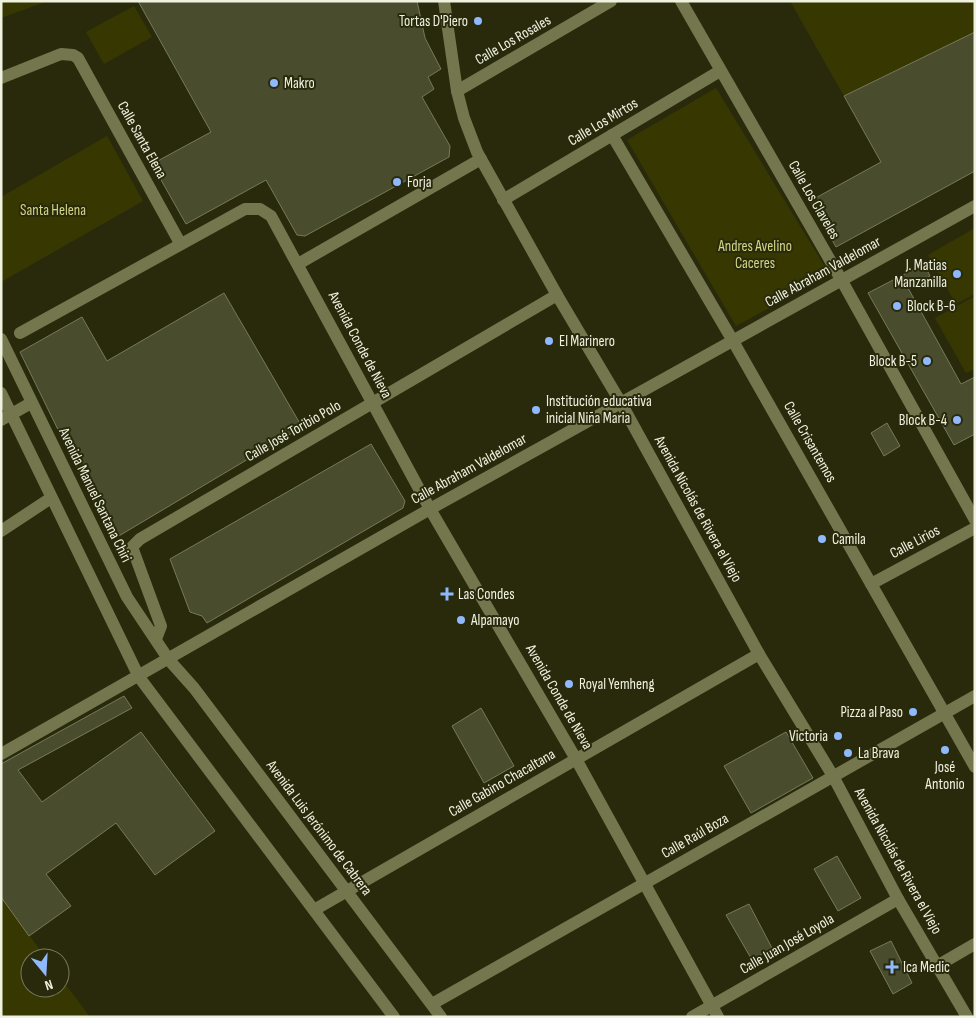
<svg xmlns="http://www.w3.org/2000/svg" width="976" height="1018" viewBox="0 0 976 1018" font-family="'Sofia Sans Condensed',sans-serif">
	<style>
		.green { fill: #373801 }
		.building { fill: #4a4c2e; stroke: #777a59 }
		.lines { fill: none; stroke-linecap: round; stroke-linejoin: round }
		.minor { stroke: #74774d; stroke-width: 12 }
		.poi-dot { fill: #90b8fd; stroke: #292a0c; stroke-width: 2 }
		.labels { text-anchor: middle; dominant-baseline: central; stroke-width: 4; stroke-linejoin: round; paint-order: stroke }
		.poi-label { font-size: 15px; fill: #f0f2e0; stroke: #292a0c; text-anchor: start }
		.street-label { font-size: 15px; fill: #f0f2e0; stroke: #292a0c }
		.park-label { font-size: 15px; fill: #d2d685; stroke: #292a0c }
	</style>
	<rect width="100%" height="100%" fill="#292a0c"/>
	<g class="green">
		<path d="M 1,1 L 48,1 L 1,18 Z"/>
		<path d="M 790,1 L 975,1 L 975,32 L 844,96 Z"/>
		<path d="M 134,6 L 152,37 L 104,64 L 86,32 Z"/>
		<path d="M 716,88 L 830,275 L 736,326 L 627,140 Z"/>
		<path d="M 107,136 L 143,201 L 1,282 L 1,197 Z"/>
		<path d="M 975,228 L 975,294 L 956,304 L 928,255 Z"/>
		<path d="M 975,296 L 975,369 L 966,373 L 935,318 Z"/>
		<path d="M 1,897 L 46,958 L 30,958 L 30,988 L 60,988 L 60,977 L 90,1017 L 3,1017 L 1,1014 Z"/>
	</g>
	<g class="building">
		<path d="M 138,1 L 417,1 L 425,38 L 441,69 L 428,77 L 434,89 L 422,97 L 450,146 L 449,157 L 305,236 L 297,235 L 266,180 L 186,224 L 152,164 L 211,132 Z"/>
		<path d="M 975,32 L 975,171 L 836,247 L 810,201 L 881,162 L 844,96 Z"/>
		<path d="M 924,264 L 930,276 L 908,288 L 961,384 L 975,377 L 975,434 L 954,445 L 868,293 Z"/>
		<path d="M 224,293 L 302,427 L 112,540 L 20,352 L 82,317 L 107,361 Z"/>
		<path d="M 887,423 L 900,446 L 884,456 L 871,433 Z"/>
		<path d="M 371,444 L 405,501 L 403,508 L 207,623 L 202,616 L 190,612 L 170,559 Z"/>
		<path d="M 124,696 L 132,708 L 18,770 L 42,802 L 141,732 L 215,831 L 155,875 L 116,823 L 46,874 L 71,906 L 29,936 L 1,897 L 1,764 Z"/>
		<path d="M 481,708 L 514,766 L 484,783 L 452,726 Z"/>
		<path d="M 786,732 L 813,778 L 751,813 L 724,766 Z"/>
		<path d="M 837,856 L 861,898 L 838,911 L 814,869 Z"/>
		<path d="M 749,904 L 772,948 L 752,960 L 726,915 Z"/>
		<path d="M 891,941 L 912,983 L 893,994 L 870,951 Z"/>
	</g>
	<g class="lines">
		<g class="minor">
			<path d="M 444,1 L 457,91 L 464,118 L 477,152 L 557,295 L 621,403 L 759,654 L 833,776 L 898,899 L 967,1017"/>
			<path d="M 681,1 L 842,281 L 975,520"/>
			<path d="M 1,78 L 61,54 L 73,55 L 78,58 L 180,243"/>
			<path d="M 457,91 L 611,1"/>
			<path d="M 612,135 L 733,341 L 975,767"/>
			<path d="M 503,200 L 720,71"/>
			<path d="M 298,264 L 481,159"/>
			<path d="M 20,333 L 245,209 L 260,209 L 271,216 L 430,509 L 576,759 L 718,1017"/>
			<path d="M 1,339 L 127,597 L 169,660 L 194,688 L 441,1017"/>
			<path d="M 1,393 L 139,677 L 394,1017"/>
			<path d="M 1,420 L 31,403"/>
			<path d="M 1,531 L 51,498"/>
			<path d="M 871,584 L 975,528"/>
			<path d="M 156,639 L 161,626 L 132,547 L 140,539 L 557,295"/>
			<path d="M 1,754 L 430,509 L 975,206"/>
			<path d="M 314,910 L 759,654"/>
			<path d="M 937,966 L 975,944"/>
			<path d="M 432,1004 L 975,696"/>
			<path d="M 692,1017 L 898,899"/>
		</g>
	</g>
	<g class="poi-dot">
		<circle cx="478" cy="21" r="5"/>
		<circle cx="274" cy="83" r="5"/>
		<circle cx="397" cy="182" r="5"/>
		<circle cx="957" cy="274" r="5"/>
		<circle cx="897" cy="306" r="5"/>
		<circle cx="549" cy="341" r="5"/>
		<circle cx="927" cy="361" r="5"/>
		<circle cx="536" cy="410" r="5"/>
		<circle cx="957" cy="420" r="5"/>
		<circle cx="822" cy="539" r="5"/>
		<path d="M444.5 586.5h5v5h5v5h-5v5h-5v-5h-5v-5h5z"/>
		<circle cx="461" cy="620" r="5"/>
		<circle cx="569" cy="684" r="5"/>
		<circle cx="913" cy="712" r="5"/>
		<circle cx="838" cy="736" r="5"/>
		<circle cx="945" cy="750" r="5"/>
		<circle cx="848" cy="753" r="5"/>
		<path d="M889.5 959.5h5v5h5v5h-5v5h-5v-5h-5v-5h5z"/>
	</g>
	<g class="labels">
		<g class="poi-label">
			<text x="468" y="21" text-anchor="end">Tortas D'Piero</text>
			<text x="284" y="83">Makro</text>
			<text x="407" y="182">Forja</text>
			<text x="947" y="265" text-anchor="end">J. Matias<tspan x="947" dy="17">Manzanilla</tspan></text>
			<text x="907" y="306">Block B-6</text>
			<text x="559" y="341">El Marinero</text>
			<text x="917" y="361" text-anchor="end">Block B-5</text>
			<text x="546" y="401">Institución educativa<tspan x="546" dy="17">inicial Niña Maria</tspan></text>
			<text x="947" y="420" text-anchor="end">Block B-4</text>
			<text x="832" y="539">Camila</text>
			<text x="458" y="594">Las Condes</text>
			<text x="471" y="620">Alpamayo</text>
			<text x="579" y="684">Royal Yemheng</text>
			<text x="903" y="712" text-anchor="end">Pizza al Paso</text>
			<text x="828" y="736" text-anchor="end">Victoria</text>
			<text x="858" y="753">La Brava</text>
			<text x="945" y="767" text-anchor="middle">José<tspan x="945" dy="17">Antonio</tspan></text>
			<text x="903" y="967">Ica Medic</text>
		</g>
		<g class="street-label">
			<text transform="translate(513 40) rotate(-30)">Calle Los Rosales</text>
			<text transform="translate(603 122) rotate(-31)">Calle Los Mirtos</text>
			<text transform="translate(142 140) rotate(61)">Calle Santa Elena</text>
			<text transform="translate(814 200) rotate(60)">Calle Los Claveles</text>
			<text transform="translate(823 272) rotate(-29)">Calle Abraham Valdelomar</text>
			<text transform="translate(360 345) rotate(62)">Avenida Conde de Nieva</text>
			<text transform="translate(293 431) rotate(-30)">Calle José Toribio Polo</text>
			<text transform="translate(810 442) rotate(60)">Calle Crisantemos</text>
			<text transform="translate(469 469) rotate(-29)">Calle Abraham Valdelomar</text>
			<text transform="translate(95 495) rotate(64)">Avenida Manuel Santana Chiri</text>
			<text transform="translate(698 509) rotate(61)">Avenida Nicolás de Rivera el Viejo</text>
			<text transform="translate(915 542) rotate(-28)">Calle Lirios</text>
			<text transform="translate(559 697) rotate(60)">Avenida Conde de Nieva</text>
			<text transform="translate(502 783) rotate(-30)">Calle Gabino Chacaltana</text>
			<text transform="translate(319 828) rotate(53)">Avenida Luis Jerónimo de Cabrera</text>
			<text transform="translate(695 836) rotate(-30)">Calle Raúl Boza</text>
			<text transform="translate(898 861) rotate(61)">Avenida Nicolás de Rivera el Viejo</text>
			<text transform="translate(787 944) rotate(-30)">Calle Juan José Loyola</text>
		</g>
		<g class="park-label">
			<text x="53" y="210">Santa Helena</text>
			<text x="755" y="246">Andres Avelino<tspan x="755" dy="17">Caceres</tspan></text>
		</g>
	</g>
	<rect width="976" height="1018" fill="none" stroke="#f0f2e0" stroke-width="5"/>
	<g transform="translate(45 973) rotate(162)"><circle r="24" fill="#292a0c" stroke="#797a61"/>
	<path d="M0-4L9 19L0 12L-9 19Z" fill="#90b8fd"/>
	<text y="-8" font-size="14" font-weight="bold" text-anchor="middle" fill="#f0f2e0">N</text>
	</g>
</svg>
